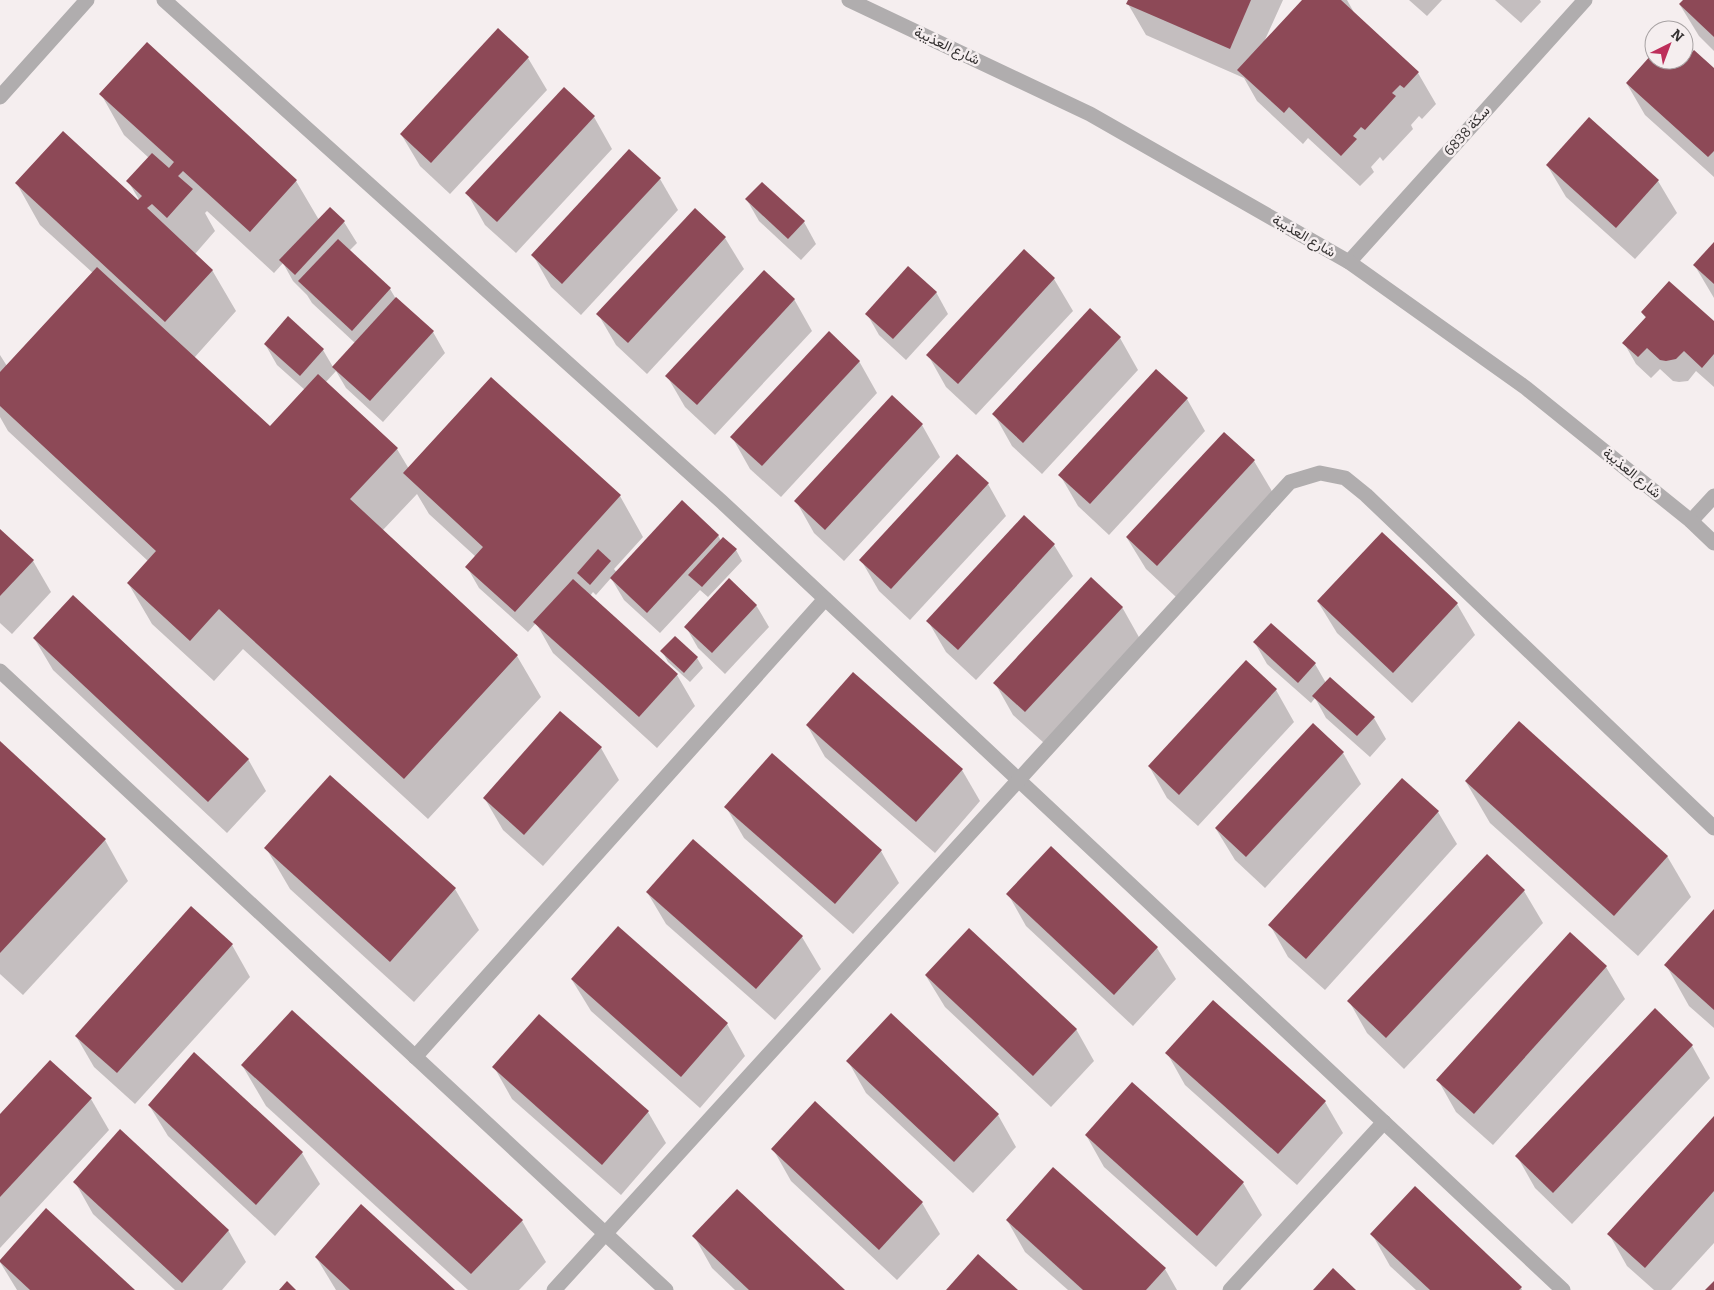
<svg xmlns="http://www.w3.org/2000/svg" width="1714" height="1290" viewBox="0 0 1714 1290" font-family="Bitter,Vazirmatn,serif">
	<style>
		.shadow { fill: #0003; fill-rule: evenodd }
		.building { fill: #8d4957 }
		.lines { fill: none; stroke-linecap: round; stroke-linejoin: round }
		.service { stroke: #b0adae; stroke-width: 15 }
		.minor { stroke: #b0adae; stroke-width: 15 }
		.tertiary { stroke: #b0adae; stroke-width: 15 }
		.labels { text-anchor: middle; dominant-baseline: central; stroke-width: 5; stroke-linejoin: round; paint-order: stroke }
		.street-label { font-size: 14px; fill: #333030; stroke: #f5eeef }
	</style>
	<rect width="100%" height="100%" fill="#f5eeef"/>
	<g class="shadow">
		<path d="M 1129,0 L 1283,0 L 1264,42 L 1304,0 L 1347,0 L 1356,16 L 1418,73 L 1436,104 L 1422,119 L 1419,116 L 1411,125 L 1413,129 L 1383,161 L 1380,157 L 1371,167 L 1374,172 L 1360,186 L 1308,138 L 1303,144 L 1257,101 L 1244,78 L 1146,35 L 1128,4 Z"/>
		<path d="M 1409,0 L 1442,0 L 1427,16 Z"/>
		<path d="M 1495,0 L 1540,0 L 1541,2 L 1521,23 Z"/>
		<path d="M 1685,0 L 1714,0 L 1714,51 L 1699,36 L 1680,5 Z"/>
		<path d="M 498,30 L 528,58 L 547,90 L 450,194 L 420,166 L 401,134 Z"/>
		<path d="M 147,44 L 296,181 L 319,220 L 344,222 L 357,243 L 349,251 L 390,289 L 396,299 L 433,332 L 445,353 L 383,422 L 346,388 L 336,371 L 325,383 L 397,449 L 409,469 L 620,496 L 643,537 L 614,569 L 617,573 L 718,535 L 721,541 L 736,550 L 742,561 L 708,597 L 700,590 L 660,633 L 624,600 L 611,578 L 596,595 L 593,592 L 590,596 L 677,675 L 695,706 L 657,748 L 553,653 L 536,623 L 528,632 L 479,588 L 467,567 L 476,557 L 429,514 L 417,494 L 382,531 L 517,656 L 541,697 L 428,819 L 243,649 L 214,681 L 152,624 L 128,583 L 148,561 L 8,431 L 0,417 L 0,355 L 7,366 L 93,273 L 40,225 L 17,184 L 141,203 L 128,181 L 149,158 L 124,135 L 101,94 ZM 207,211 L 274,273 L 283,263 L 293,281 L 307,295 L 312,303 L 355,343 L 333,367 L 323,350 L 288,318 L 265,344 L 277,365 L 305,390 L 270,428 L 194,358 L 236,311 L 212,270 L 195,254 L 215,231 L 205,213 Z"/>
		<path d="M 1654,58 L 1654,60 L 1684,59 L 1714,70 L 1714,177 L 1645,115 L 1627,84 Z"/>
		<path d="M 564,89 L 594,117 L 612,149 L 516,253 L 485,225 L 467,193 Z"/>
		<path d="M 1589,119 L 1658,181 L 1677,213 L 1635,259 L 1566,197 L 1547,165 Z"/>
		<path d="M 660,179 L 678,210 L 581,315 L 551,287 L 533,255 Z"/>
		<path d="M 762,184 L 804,222 L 816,244 L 801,260 L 759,221 L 747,200 Z"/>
		<path d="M 695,209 L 725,238 L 744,269 L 647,374 L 616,345 L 598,314 Z"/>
		<path d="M 1714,244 L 1714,298 L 1695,266 Z"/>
		<path d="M 1024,251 L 1054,279 L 1073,311 L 976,415 L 946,387 L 928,355 Z"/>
		<path d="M 936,292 L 948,314 L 906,360 L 879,335 L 867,314 Z"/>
		<path d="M 794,299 L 812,331 L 715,435 L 685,407 L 667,376 Z"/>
		<path d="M 1090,310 L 1120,338 L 1138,370 L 1042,474 L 1012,446 L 994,414 Z"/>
		<path d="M 1642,313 L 1714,322 L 1714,387 L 1696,371 L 1688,381 L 1679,382 L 1673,381 L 1660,369 L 1651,378 L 1636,364 L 1624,343 L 1646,318 Z"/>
		<path d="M 859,361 L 877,393 L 781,497 L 750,469 L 732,437 Z"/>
		<path d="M 1156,371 L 1187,399 L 1205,431 L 1109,535 L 1078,506 L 1060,475 Z"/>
		<path d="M 892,397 L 922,425 L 940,457 L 844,561 L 814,533 L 796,501 Z"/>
		<path d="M 1224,433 L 1254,461 L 1273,493 L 1176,597 L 1146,569 L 1127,538 Z"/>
		<path d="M 988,484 L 1006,516 L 910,620 L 879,591 L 861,560 Z"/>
		<path d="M 1024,517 L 1054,545 L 1073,576 L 976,680 L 946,652 L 928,621 Z"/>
		<path d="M 0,530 L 33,561 L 51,592 L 12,634 L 0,623 Z"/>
		<path d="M 1318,602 L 1457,604 L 1475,635 L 1412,703 L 1337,633 Z"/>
		<path d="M 756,605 L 769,627 L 725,674 L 698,648 L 686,627 Z"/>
		<path d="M 1122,607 L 1140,639 L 1044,743 L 1013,715 L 995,683 Z"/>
		<path d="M 34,638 L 248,759 L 266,791 L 227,833 L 53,670 Z"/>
		<path d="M 1255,643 L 1315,664 L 1326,683 L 1374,718 L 1386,739 L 1370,757 L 1326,718 L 1315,698 L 1311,703 L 1267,664 Z"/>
		<path d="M 662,651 L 697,658 L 703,668 L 690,682 L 668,662 Z"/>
		<path d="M 1246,662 L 1276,690 L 1294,722 L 1198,826 L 1167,798 L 1149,766 Z"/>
		<path d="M 807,725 L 962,770 L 980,801 L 935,853 L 825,757 Z"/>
		<path d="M 0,743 L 105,840 L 128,881 L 23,995 L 0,974 Z"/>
		<path d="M 601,748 L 619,780 L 543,866 L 503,830 L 485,799 Z"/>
		<path d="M 1343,753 L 1361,784 L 1265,888 L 1235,860 L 1216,829 Z"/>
		<path d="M 772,755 L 881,851 L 899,883 L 853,934 L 744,838 L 726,807 Z"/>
		<path d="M 1402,779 L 1438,812 L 1457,844 L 1325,990 L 1288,957 L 1270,925 Z"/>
		<path d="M 1466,782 L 1667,856 L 1691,897 L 1638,956 L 1490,823 Z"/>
		<path d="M 693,841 L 802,937 L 821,969 L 775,1020 L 666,924 L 647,892 Z"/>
		<path d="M 266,848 L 455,889 L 479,930 L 414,1002 L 290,889 Z"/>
		<path d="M 1051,848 L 1157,948 L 1176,979 L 1133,1026 L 1026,926 L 1008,894 Z"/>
		<path d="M 1487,856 L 1524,891 L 1543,923 L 1404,1069 L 1367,1033 L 1349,1001 Z"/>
		<path d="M 1714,911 L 1714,1028 L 1689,1006 L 1666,965 Z"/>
		<path d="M 1570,934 L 1606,967 L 1625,999 L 1493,1145 L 1456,1112 L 1438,1080 Z"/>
		<path d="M 232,945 L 250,977 L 135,1104 L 94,1067 L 76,1036 Z"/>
		<path d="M 926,976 L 1076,1029 L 1094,1061 L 1051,1107 L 945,1007 Z"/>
		<path d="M 572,980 L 727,1024 L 745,1056 L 700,1108 L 591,1011 Z"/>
		<path d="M 1655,1010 L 1692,1046 L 1710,1078 L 1572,1224 L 1535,1188 L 1517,1156 Z"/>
		<path d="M 293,1012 L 522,1221 L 546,1262 L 519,1290 L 468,1290 L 266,1106 L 242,1065 Z"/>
		<path d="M 1167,1053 L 1325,1102 L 1343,1133 L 1297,1185 L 1185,1085 Z"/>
		<path d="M 848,1061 L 998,1115 L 1016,1147 L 973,1193 L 866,1093 Z"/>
		<path d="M 50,1062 L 91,1099 L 109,1130 L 0,1248 L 0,1116 Z"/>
		<path d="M 494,1067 L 648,1112 L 666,1143 L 621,1195 L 512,1099 Z"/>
		<path d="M 1132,1083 L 1243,1183 L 1262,1215 L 1216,1267 L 1104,1167 L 1086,1135 Z"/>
		<path d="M 149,1105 L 302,1153 L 320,1184 L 275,1236 L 168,1136 Z"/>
		<path d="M 1714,1118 L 1714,1243 L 1671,1290 L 1654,1290 L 1627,1266 L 1609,1234 Z"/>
		<path d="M 773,1149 L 922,1203 L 940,1234 L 897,1280 L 791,1181 Z"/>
		<path d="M 75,1182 L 228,1230 L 246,1262 L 222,1290 L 175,1290 L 93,1214 Z"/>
		<path d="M 1007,1220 L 1165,1269 L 1177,1290 L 1068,1290 L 1025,1252 Z"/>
		<path d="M 1372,1234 L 1521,1288 L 1522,1290 L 1416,1290 L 1390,1266 Z"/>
		<path d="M 694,1236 L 843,1290 L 735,1290 L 712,1268 Z"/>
		<path d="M 316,1257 L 453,1290 L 336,1290 Z"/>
		<path d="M 0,1262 L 133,1290 L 17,1290 Z"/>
	</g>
	<g class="building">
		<path d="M 1128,0 L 1251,0 L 1230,49 L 1126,4 Z"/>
		<path d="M 1302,0 L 1341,0 L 1419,72 L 1404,88 L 1400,85 L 1392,93 L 1396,96 L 1365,130 L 1361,127 L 1353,136 L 1357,139 L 1341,156 L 1289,107 L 1284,113 L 1237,70 Z"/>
		<path d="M 1683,0 L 1714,0 L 1714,37 L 1679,4 Z"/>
		<path d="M 498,28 L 529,57 L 431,163 L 400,134 Z"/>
		<path d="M 147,42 L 297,180 L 250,232 L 183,171 L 178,176 L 193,189 L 167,218 L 152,204 L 147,208 L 213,270 L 165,322 L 15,183 L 63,131 L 138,200 L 142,196 L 126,181 L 152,153 L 169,168 L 174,162 L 99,94 Z"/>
		<path d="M 1694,50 L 1714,68 L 1714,151 L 1708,157 L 1626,83 L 1652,54 L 1654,56 L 1654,60 L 1684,60 L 1684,57 L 1686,59 Z"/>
		<path d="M 564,87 L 595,116 L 497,222 L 465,193 Z"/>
		<path d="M 1589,117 L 1659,180 L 1616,228 L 1546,165 Z"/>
		<path d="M 629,149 L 661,178 L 562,284 L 531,255 Z"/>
		<path d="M 762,182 L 805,221 L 788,239 L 745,199 Z"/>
		<path d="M 330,207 L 345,221 L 295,275 L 279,260 Z"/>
		<path d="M 695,208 L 726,237 L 628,343 L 596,314 Z"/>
		<path d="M 338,239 L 391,288 L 352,331 L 298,281 Z"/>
		<path d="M 1714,242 L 1714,284 L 1693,265 Z"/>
		<path d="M 1024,249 L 1055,278 L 958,384 L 926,355 Z"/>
		<path d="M 908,266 L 937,292 L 893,339 L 865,314 Z"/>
		<path d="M 97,267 L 270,426 L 318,374 L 398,448 L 350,499 L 518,655 L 404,779 L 219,609 L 190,641 L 127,583 L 156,551 L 0,406 L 0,372 Z"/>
		<path d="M 764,270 L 795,299 L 697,405 L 665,376 Z"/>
		<path d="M 1669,281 L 1714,321 L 1714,354 L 1702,368 L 1684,351 L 1676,359 L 1666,361 L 1660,360 L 1647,348 L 1638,357 L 1622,343 L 1646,317 L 1641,312 Z"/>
		<path d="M 396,297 L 434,331 L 370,401 L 332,367 Z"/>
		<path d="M 1090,308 L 1121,337 L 1023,443 L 992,414 Z"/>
		<path d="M 288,316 L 324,349 L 300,376 L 264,344 Z"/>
		<path d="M 829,331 L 860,361 L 762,466 L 730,437 Z"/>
		<path d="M 1156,369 L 1188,398 L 1090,504 L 1058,475 Z"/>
		<path d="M 491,377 L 621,495 L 515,612 L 465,567 L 483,547 L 403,473 Z"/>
		<path d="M 892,395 L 923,424 L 825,530 L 794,501 Z"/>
		<path d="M 1224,432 L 1255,460 L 1157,566 L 1126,537 Z"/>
		<path d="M 957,454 L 989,483 L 891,589 L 859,560 Z"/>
		<path d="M 682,500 L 719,535 L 647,613 L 610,578 Z"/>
		<path d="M 1024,515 L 1055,544 L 958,650 L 926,621 Z"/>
		<path d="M 0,529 L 34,560 L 0,596 Z"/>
		<path d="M 1382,532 L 1458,603 L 1393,673 L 1317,601 Z"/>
		<path d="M 723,537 L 737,549 L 702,587 L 688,575 Z"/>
		<path d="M 598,549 L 611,561 L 590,585 L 577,573 Z"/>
		<path d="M 1091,577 L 1123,607 L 1025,712 L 993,683 Z"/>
		<path d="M 729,578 L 757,605 L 712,653 L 684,627 Z"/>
		<path d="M 573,579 L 678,674 L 639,717 L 533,622 Z"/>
		<path d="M 73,595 L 249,759 L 208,802 L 33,638 Z"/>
		<path d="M 1271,623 L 1316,663 L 1298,683 L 1253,642 Z"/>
		<path d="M 675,636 L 698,657 L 684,673 L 660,651 Z"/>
		<path d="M 1246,660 L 1277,689 L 1179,795 L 1148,766 Z"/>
		<path d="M 853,672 L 963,769 L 916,822 L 806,725 Z"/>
		<path d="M 1330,677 L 1375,717 L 1357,736 L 1312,696 Z"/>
		<path d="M 560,711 L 602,747 L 524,835 L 483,798 Z"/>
		<path d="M 1519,721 L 1668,856 L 1614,916 L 1465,781 Z"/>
		<path d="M 1313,723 L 1344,752 L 1246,857 L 1215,828 Z"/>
		<path d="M 0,741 L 106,839 L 0,953 Z"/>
		<path d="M 772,753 L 882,850 L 835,904 L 724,807 Z"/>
		<path d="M 330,775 L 456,888 L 390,962 L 264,848 Z"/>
		<path d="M 1402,778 L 1439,811 L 1306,959 L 1268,925 Z"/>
		<path d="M 693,839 L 803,936 L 756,989 L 646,892 Z"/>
		<path d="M 1051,846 L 1158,947 L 1114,995 L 1006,894 Z"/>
		<path d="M 1487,854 L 1525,890 L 1386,1038 L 1347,1001 Z"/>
		<path d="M 191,906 L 233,944 L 117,1073 L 75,1036 Z"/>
		<path d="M 1714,909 L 1714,1010 L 1664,965 Z"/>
		<path d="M 618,926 L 728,1023 L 681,1077 L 571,979 Z"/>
		<path d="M 969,928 L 1077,1029 L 1033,1076 L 925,975 Z"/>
		<path d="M 1570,932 L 1607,966 L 1474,1114 L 1436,1080 Z"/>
		<path d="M 1213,1000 L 1326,1101 L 1278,1154 L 1165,1053 Z"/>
		<path d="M 1655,1008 L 1693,1045 L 1553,1193 L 1515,1156 Z"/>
		<path d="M 292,1010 L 523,1220 L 471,1274 L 241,1065 Z"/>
		<path d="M 891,1013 L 999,1114 L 954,1162 L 846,1061 Z"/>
		<path d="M 539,1014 L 649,1111 L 602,1165 L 492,1067 Z"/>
		<path d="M 194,1052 L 303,1152 L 256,1205 L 148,1105 Z"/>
		<path d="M 50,1060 L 92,1098 L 0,1197 L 0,1114 Z"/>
		<path d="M 1132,1082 L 1244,1182 L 1197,1236 L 1085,1135 Z"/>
		<path d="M 815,1101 L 923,1202 L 879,1250 L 771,1149 Z"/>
		<path d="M 1714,1116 L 1714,1191 L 1645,1268 L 1607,1234 Z"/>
		<path d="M 120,1129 L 229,1230 L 182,1283 L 73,1182 Z"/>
		<path d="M 1053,1167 L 1166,1268 L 1146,1290 L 1083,1290 L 1006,1220 Z"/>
		<path d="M 1415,1186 L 1522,1287 L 1519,1290 L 1430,1290 L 1370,1234 Z"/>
		<path d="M 737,1189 L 845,1290 L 749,1290 L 692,1236 Z"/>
		<path d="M 361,1204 L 455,1290 L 350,1290 L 315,1257 Z"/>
		<path d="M 46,1208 L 135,1290 L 30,1290 L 0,1262 L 0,1260 Z"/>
		<path d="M 978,1254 L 1018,1290 L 946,1290 Z"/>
		<path d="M 1333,1268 L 1356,1290 L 1313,1290 Z"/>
		<path d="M 287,1281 L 296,1290 L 279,1290 Z"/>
		<path d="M 1714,1281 L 1714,1290 L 1705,1290 Z"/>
	</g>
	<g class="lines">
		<path class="service" d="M 0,671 L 666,1290"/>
		<g class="minor">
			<path d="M 164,0 L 722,502 L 1563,1290"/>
			<path d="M 0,97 L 87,0"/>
			<path d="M 1349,262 L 1585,0"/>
			<path d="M 1691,521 L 1714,496"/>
			<path d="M 415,1057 L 825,599"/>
			<path d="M 554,1290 L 1290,482 L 1320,473 L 1345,478 L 1366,495 L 1714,828"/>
			<path d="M 1230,1290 L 1384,1122"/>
		</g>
		<path class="tertiary" d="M 849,0 L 1090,114 L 1349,262 L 1526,388 L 1691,521 L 1714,543"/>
	</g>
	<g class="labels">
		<g class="street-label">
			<text transform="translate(947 46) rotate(25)">شارع العذيبة</text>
			<text transform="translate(1467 131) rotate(-48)">سكة 6838</text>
			<text transform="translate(1304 236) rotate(30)">شارع العذيبة</text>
			<text transform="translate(1632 473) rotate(39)">شارع العذيبة</text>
		</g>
	</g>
	<g transform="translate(1669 45) rotate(42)"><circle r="24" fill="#f5eeef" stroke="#a7a2a3"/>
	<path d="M0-4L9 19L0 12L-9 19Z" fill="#bd2e5a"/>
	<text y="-8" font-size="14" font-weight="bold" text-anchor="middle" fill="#333030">N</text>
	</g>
</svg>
